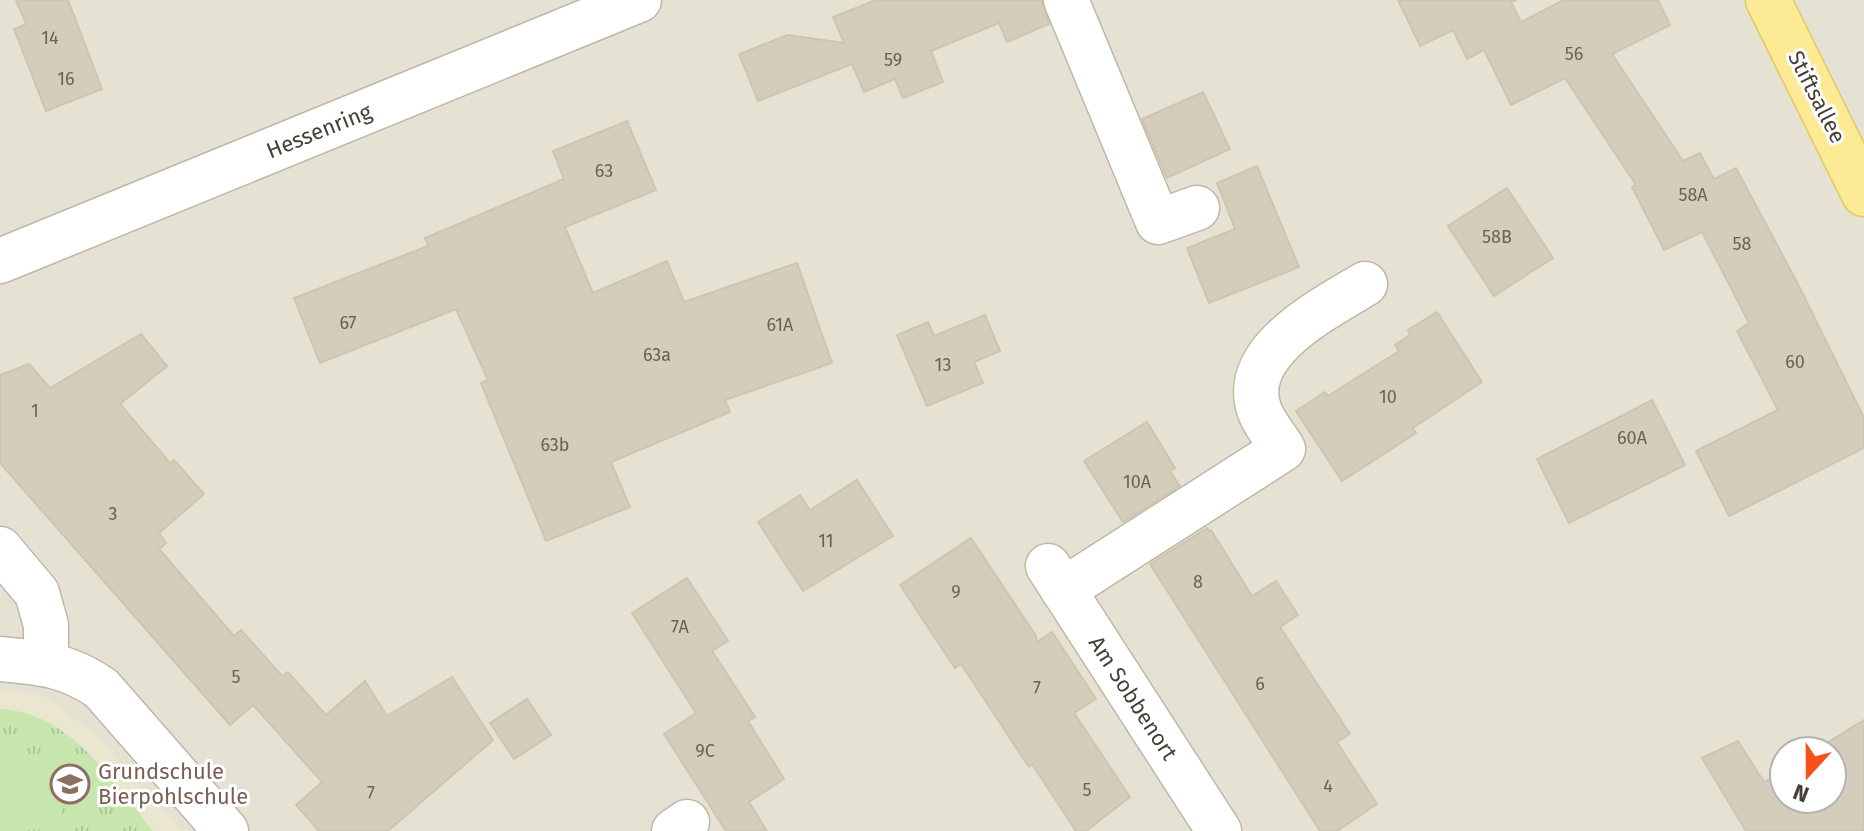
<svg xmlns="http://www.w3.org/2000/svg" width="1864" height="831" viewBox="0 0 1864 831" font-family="'Fira Sans',sans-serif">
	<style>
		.residential { fill: #e6e2d3; fill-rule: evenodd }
		.education { fill: #ebe6cf }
		.grass { fill: url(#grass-tufts) }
		.park { fill: #c7e6ae }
		.building { fill: #d4cdbb; stroke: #cec5ae; stroke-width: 2 }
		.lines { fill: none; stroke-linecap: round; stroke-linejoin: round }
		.minor-casing { stroke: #beb8a8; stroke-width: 47 }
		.major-casing { stroke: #e2c964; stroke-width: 47 }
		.minor { stroke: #fff; stroke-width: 44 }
		.major { stroke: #fdea94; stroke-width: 44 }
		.labels { text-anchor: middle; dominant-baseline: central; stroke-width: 6; stroke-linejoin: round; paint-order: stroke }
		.number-label { font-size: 18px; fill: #696356 }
		.street-label { font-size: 22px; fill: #454035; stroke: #fff }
		.education-label { font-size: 22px; fill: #785e54; stroke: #fff; text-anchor: start }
	</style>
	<defs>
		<pattern id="grass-tufts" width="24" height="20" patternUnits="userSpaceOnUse" patternTransform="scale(2)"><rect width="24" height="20" fill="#c7e6ae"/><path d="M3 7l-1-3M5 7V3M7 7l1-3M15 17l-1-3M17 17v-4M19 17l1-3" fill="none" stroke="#acc696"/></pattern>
	</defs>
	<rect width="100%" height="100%" fill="#f2f0e5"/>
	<path class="residential" d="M 0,0 L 1864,0 L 1864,831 L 0,831 ZM 1784,751 L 1832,751 L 1832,799 L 1784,799 Z"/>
	<path class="education" d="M 0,691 L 43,695 L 98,737 L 181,831 L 0,831 Z"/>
	<path class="grass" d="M 0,709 C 71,712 113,782 153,831 L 0,831 Z"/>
	<path class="park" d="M 57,753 L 67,791 L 58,829 L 0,831 L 0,761 Z"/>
	<g class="building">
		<path d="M 16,0 L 68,0 L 102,89 L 46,111 L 14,29 L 26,24 Z"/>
		<path d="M 876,0 L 1042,0 L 1049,24 L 1007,42 L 999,23 L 931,51 L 943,82 L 903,98 L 895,79 L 864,92 L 852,64 L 758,101 L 739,54 L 788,35 L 844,43 L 833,17 Z"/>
		<path d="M 1398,0 L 1516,0 L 1511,2 L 1521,22 L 1564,0 L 1658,0 L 1670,25 L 1612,54 L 1683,161 L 1700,153 L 1714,179 L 1736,168 L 1800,288 L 1864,418 L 1864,448 L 1729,516 L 1696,451 L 1778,410 L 1737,331 L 1749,323 L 1702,232 L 1664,250 L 1632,187 L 1636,185 L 1565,78 L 1511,105 L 1484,50 L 1467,59 L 1453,30 L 1420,46 Z"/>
		<path d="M 1203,92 L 1230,149 L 1167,178 L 1142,119 Z"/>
		<path d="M 627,121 L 656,190 L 565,227 L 593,293 L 667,261 L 684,302 L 797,263 L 832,363 L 725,400 L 730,412 L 611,462 L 630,507 L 546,541 L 481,383 L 488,380 L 456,309 L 320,363 L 294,298 L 428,246 L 425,238 L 564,179 L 553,151 Z"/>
		<path d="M 1257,166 L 1299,267 L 1209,303 L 1187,248 L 1235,229 L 1217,183 Z"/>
		<path d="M 1507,188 L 1553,258 L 1494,296 L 1448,226 Z"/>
		<path d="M 1437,312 L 1482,382 L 1413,428 L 1416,433 L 1342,481 L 1296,411 L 1325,392 L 1328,396 L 1399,351 L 1395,345 L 1410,335 L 1408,330 Z"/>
		<path d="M 985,315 L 1000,351 L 974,362 L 983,383 L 927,406 L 897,335 L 928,322 L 934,336 Z"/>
		<path d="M 141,334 L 167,366 L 120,404 L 170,463 L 174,460 L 204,494 L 159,533 L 166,543 L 159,549 L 234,636 L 241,630 L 282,676 L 288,672 L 326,715 L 365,681 L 387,716 L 452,677 L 493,740 L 388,831 L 319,831 L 296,805 L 322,782 L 253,705 L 230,725 L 0,463 L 0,375 L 29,364 L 50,388 Z"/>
		<path d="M 1652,400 L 1685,465 L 1569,523 L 1537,459 Z"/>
		<path d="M 1147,422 L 1175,468 L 1170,471 L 1180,486 L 1123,522 L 1084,461 Z"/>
		<path d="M 857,480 L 893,536 L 803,591 L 758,522 L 800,495 L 810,510 Z"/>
		<path d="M 1207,528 L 1209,531 L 1211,530 L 1252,596 L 1276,581 L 1298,615 L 1280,627 L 1350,734 L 1337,742 L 1377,804 L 1337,831 L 1320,831 L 1150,564 Z"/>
		<path d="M 971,538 L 1036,636 L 1037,642 L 1052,632 L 1096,699 L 1074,713 L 1130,797 L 1086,831 L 1076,831 L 1032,764 L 1029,767 L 961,664 L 955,668 L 900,585 Z"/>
		<path d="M 687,578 L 728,641 L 712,651 L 755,717 L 748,721 L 784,779 L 749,802 L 767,831 L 726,831 L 664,734 L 696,713 L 632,613 Z"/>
		<path d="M 527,699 L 551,735 L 514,759 L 490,723 Z"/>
		<path d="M 1864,720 L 1864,831 L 1746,831 L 1702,758 L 1738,741 L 1764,782 L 1784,770 L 1784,799 L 1832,799 L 1832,751 L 1814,751 Z"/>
	</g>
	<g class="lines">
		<defs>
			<g id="minor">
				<path d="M 1066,0 L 1158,222 L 1197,208"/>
				<path d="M 0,261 L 639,0"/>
				<path d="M 0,549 L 37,593 L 46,625 L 46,663"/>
				<path d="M 1048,566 L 1219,831"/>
				<path d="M 1063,590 L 1283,449 C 1276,437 1265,425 1260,412 C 1237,352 1324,309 1365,284"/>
				<path d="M 0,659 C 42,663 65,664 101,688 L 226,831"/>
				<path d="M 674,831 L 687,822"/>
			</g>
			<path id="major" d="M 1768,0 L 1864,194"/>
		</defs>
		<use href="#minor" class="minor-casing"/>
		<use href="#major" class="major-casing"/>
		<use href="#minor" class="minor"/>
		<use href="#major" class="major"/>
	</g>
	<defs>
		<symbol id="school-ring" viewBox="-11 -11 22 22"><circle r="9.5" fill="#fff" stroke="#8d6e63" stroke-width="1.5"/><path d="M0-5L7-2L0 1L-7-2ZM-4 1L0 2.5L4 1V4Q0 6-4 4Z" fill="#8d6e63"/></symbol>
	</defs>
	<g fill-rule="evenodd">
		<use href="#school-ring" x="48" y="762" width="44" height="44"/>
	</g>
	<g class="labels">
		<g class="number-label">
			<text x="50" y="38">14</text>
			<text x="1574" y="54">56</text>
			<text x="893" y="60">59</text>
			<text x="66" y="79">16</text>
			<text x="604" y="171">63</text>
			<text x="1693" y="195">58A</text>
			<text x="1497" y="237">58B</text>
			<text x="1742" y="244">58</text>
			<text x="348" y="323">67</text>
			<text x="780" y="325">61A</text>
			<text x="657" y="355">63a</text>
			<text x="1795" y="362">60</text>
			<text x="943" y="365">13</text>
			<text x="1388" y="397">10</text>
			<text x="35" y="411">1</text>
			<text x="1632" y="438">60A</text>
			<text x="555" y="445">63b</text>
			<text x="1137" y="482">10A</text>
			<text x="113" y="514">3</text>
			<text x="826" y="541">11</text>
			<text x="1198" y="582">8</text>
			<text x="956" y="592">9</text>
			<text x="680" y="627">7A</text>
			<text x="236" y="677">5</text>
			<text x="1260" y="684">6</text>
			<text x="1037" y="688">7</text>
			<text x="705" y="751">9C</text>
			<text x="1328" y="786">4</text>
			<text x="1087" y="790">5</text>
			<text x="371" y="793">7</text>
		</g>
		<g class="street-label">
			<text transform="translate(1817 97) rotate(63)">Stiftsallee</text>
			<text transform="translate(319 131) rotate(-22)">Hessenring</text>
			<text transform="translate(1133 698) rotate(57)">Am Sobbenort</text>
		</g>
		<g class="education-label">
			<text x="98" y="771">Grundschule<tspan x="98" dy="25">Bierpohlschule</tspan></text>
		</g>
	</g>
	<g transform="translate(1808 775) rotate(201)"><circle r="38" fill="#ffffff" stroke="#b5b3ae" stroke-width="2"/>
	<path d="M0-6L14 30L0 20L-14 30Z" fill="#f75018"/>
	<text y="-12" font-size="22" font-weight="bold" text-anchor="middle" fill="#454035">N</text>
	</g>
</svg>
